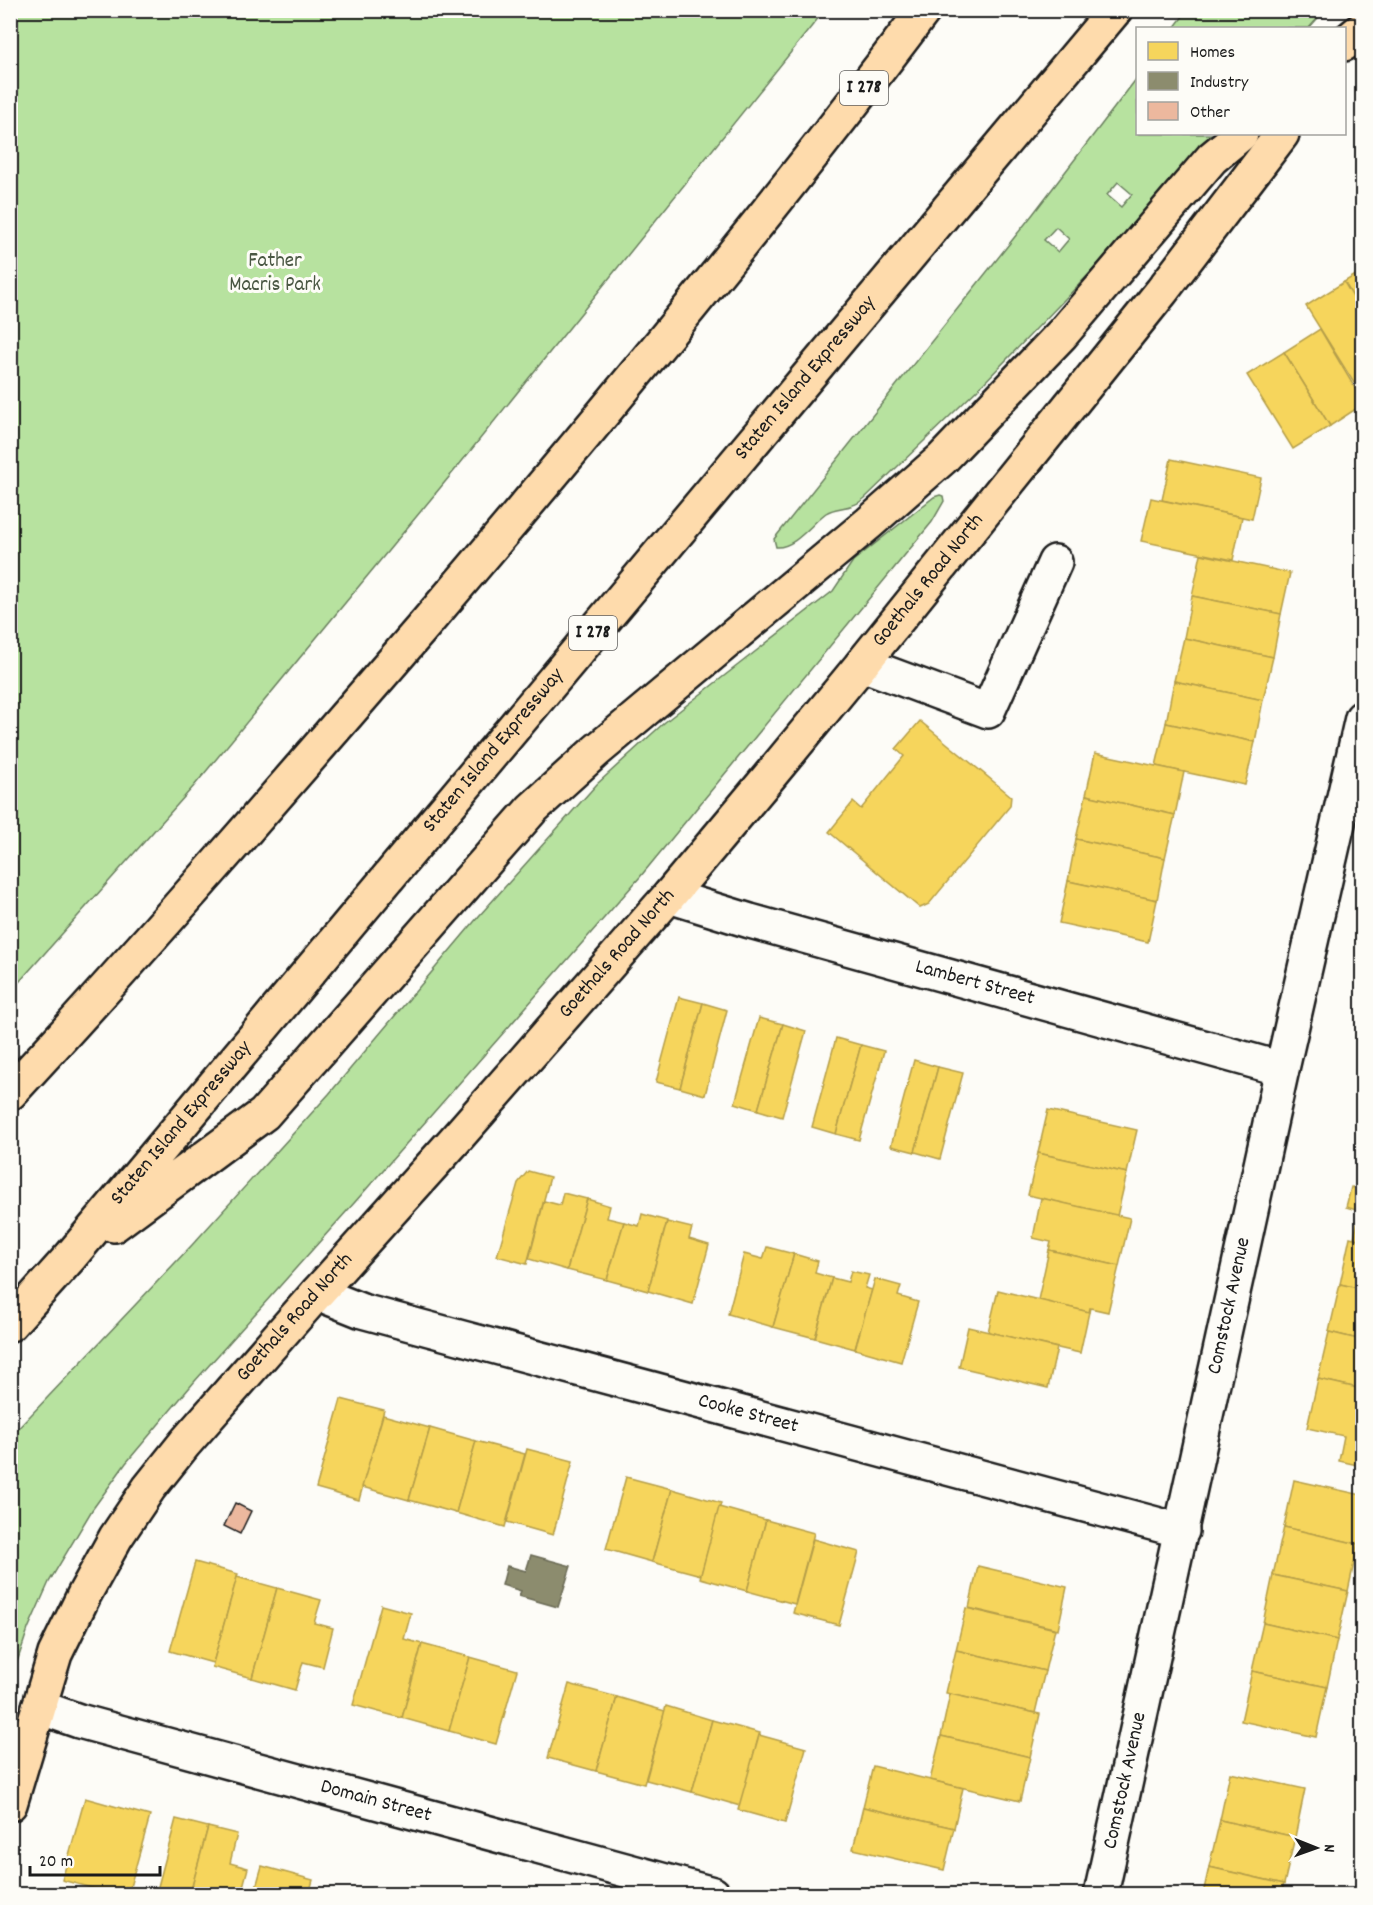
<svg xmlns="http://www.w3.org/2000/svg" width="1373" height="1905" viewBox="0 0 1373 1905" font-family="Dekko,sans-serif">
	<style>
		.green { fill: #b7e29f; stroke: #6a7f5e; stroke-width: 1.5; fill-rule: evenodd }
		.homes { fill: #f6d55c; stroke: #b59e49; stroke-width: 1.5 }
		.industry { fill: #8c8c6e; stroke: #6a6a55; stroke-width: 1.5 }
		.building { fill: #ecb89e; stroke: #1c1c1c; stroke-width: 1.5 }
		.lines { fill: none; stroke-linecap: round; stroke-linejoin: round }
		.minor-casing { stroke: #1c1c1c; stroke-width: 38 }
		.major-casing { stroke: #1c1c1c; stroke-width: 38 }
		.highway-casing { stroke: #1c1c1c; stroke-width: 38 }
		.minor { stroke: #fdfcf7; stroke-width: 33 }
		.major { stroke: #fedbac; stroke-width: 33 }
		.highway { stroke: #fedbac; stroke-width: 33 }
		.labels { text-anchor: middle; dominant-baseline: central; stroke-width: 6; stroke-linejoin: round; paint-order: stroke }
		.shield { fill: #fdfcf7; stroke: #605f5e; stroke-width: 1.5 }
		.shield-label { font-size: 20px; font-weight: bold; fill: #1c1c1c }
		.park-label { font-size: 21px; fill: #4a5743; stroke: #fdfcf7 }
		.street-label { font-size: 21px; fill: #1c1c1c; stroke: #fdfcf7 }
	</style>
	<rect width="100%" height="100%" fill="#fdfcf7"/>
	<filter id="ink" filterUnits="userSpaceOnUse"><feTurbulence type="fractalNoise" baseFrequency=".0167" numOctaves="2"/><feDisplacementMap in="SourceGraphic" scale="12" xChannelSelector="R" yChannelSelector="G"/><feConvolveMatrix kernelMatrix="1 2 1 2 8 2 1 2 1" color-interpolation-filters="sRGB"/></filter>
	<g filter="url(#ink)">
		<g class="green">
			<path d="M 11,10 L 824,11 L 459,465 L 194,786 L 11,991 Z"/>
			<path d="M 1187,11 L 1187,10 L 1324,11 L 1309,28 L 1174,28 Z"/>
			<path d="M 1137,78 L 1138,134 L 1215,134 L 1091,272 L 981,386 L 865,498 C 862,500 858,504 853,505 C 844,509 835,507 826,513 C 811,524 795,548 776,547 L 774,539 L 1033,214 ZM 1118,182 L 1132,194 L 1121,207 L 1107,195 ZM 1056,227 L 1069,239 L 1058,252 L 1044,240 Z"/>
			<path d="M 940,495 L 943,496 L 944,501 L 932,522 L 640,877 L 355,1202 L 195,1381 L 126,1463 L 92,1510 L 49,1582 L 28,1629 L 11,1680 L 11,1436 L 192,1245 L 329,1094 L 479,916 L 597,784 L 665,722 L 833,591 L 853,561 L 934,497 Z"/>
		</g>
		<g class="homes">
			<path d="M 1362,271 L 1362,312 L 1344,282 Z"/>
			<path d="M 1344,282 L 1362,312 L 1362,377 L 1354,383 L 1306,306 Z"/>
			<path d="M 1320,329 L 1362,400 L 1362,405 L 1330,426 L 1284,352 Z"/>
			<path d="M 1284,352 L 1330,426 L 1293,449 L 1247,375 Z"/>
			<path d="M 1171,459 L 1261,478 L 1252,519 L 1162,500 Z"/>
			<path d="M 1151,498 L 1242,517 L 1233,560 L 1141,541 Z"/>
			<path d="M 1201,554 L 1290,573 L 1281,614 L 1192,596 Z"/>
			<path d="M 1192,596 L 1281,614 L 1273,657 L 1184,638 Z"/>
			<path d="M 1184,638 L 1273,657 L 1263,700 L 1174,681 Z"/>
			<path d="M 1174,681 L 1263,700 L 1255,742 L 1166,723 Z"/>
			<path d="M 920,721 L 1011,796 L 1010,806 L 929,904 L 920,908 L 829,832 L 853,802 L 861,809 L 904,756 L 896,749 Z"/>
			<path d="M 1166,723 L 1255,742 L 1245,785 L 1156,766 Z"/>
			<path d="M 1095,753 L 1184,772 L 1175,815 L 1086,795 Z"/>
			<path d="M 1086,795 L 1175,815 L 1165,858 L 1076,839 Z"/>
			<path d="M 1076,839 L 1165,858 L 1157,900 L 1068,881 Z"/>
			<path d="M 1068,881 L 1157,900 L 1148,942 L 1059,923 Z"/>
			<path d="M 679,997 L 703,1003 L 680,1088 L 656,1082 Z"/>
			<path d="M 703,1003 L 727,1010 L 705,1095 L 680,1088 Z"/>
			<path d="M 759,1018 L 783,1024 L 758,1110 L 735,1103 Z"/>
			<path d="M 783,1024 L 806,1031 L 782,1117 L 758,1110 Z"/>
			<path d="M 836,1038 L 861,1045 L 836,1134 L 812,1127 Z"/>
			<path d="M 861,1045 L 884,1051 L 859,1140 L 836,1134 Z"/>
			<path d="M 914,1060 L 938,1067 L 915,1152 L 891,1146 Z"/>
			<path d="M 938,1067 L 963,1073 L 940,1159 L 915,1152 Z"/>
			<path d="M 1048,1110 L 1137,1130 L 1127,1173 L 1038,1153 Z"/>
			<path d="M 1038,1153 L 1127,1173 L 1117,1216 L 1028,1195 Z"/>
			<path d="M 528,1171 L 550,1177 L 527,1264 L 497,1256 L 518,1183 Z"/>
			<path d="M 1351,1187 L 1362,1189 L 1362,1240 L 1354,1238 L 1360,1211 L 1346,1207 Z"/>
			<path d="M 563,1193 L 587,1199 L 567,1270 L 529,1259 L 544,1201 L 560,1205 Z"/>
			<path d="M 1041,1198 L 1130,1218 L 1119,1266 L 1049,1250 L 1051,1242 L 1033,1238 Z"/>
			<path d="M 587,1199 L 610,1206 L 607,1218 L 624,1222 L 607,1280 L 567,1270 Z"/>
			<path d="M 642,1214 L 667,1221 L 648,1291 L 607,1280 L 624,1222 L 639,1226 Z"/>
			<path d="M 667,1222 L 692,1228 L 689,1239 L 709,1245 L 693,1304 L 648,1291 Z"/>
			<path d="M 1350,1237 L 1362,1240 L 1362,1289 L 1340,1284 Z"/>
			<path d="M 767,1247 L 794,1254 L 773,1327 L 728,1314 L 744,1254 L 763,1259 Z"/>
			<path d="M 1049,1250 L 1119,1266 L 1108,1312 L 1090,1308 L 1089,1312 L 1038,1300 Z"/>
			<path d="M 794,1254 L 818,1261 L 815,1273 L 832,1278 L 815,1338 L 773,1327 Z"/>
			<path d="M 851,1271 L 869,1275 L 865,1288 L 872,1290 L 855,1349 L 815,1338 L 832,1278 L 848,1282 Z"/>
			<path d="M 875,1279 L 901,1286 L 898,1296 L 918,1302 L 901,1362 L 855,1349 Z"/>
			<path d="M 1340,1284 L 1362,1289 L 1362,1340 L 1329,1332 Z"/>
			<path d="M 998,1290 L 1089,1312 L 1080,1353 L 988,1332 Z"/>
			<path d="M 968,1327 L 1057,1348 L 1048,1388 L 959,1367 Z"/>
			<path d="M 1329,1332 L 1362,1340 L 1362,1389 L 1318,1379 Z"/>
			<path d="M 1318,1379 L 1362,1389 L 1362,1466 L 1339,1461 L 1344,1436 L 1307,1428 Z"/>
			<path d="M 341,1399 L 384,1410 L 359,1500 L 316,1488 Z"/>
			<path d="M 383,1415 L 430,1428 L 409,1500 L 362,1487 Z"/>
			<path d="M 430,1428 L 476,1441 L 456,1513 L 409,1500 Z"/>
			<path d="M 476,1441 L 525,1454 L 505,1527 L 456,1513 Z"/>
			<path d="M 527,1449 L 573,1461 L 553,1535 L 507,1522 Z"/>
			<path d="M 626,1477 L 672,1489 L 652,1562 L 606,1549 Z"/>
			<path d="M 1294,1480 L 1362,1495 L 1362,1525 L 1358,1544 L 1284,1527 Z"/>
			<path d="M 672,1489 L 721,1503 L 701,1575 L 652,1562 Z"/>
			<path d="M 719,1507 L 766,1520 L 747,1591 L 700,1578 Z"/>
			<path d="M 766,1520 L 814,1533 L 795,1604 L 747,1591 Z"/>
			<path d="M 1284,1527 L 1358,1544 L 1348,1591 L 1273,1575 Z"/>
			<path d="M 813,1539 L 859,1552 L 839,1625 L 793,1613 Z"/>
			<path d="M 195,1562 L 238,1574 L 213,1663 L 170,1651 Z"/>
			<path d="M 978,1566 L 1067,1587 L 1058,1629 L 969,1608 Z"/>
			<path d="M 1273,1575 L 1348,1591 L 1337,1640 L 1263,1623 Z"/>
			<path d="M 237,1577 L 277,1588 L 252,1678 L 212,1667 Z"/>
			<path d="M 277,1588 L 321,1600 L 314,1623 L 333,1628 L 323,1667 L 303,1662 L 295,1690 L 252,1678 Z"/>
			<path d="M 381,1605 L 411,1613 L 404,1639 L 422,1644 L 402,1718 L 353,1705 Z"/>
			<path d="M 966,1608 L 1055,1629 L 1045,1671 L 956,1650 Z"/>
			<path d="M 1263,1623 L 1337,1640 L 1327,1687 L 1252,1671 Z"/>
			<path d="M 422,1644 L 470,1657 L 449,1731 L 402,1718 Z"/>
			<path d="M 956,1650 L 1045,1671 L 1035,1713 L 946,1693 Z"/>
			<path d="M 470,1657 L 517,1670 L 496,1744 L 449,1731 Z"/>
			<path d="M 1252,1671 L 1327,1687 L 1316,1737 L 1241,1721 Z"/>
			<path d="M 569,1684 L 617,1697 L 596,1771 L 548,1758 Z"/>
			<path d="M 950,1694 L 1040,1714 L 1030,1757 L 941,1736 Z"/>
			<path d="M 617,1697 L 665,1711 L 644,1784 L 596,1771 Z"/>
			<path d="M 666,1706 L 712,1720 L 692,1792 L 646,1780 Z"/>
			<path d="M 712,1720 L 760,1733 L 740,1806 L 692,1792 Z"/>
			<path d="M 759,1735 L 806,1748 L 785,1823 L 738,1810 Z"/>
			<path d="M 941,1736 L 1030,1757 L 1020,1801 L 930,1780 Z"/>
			<path d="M 873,1766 L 963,1788 L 954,1828 L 863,1807 Z"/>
			<path d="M 1230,1773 L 1305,1789 L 1295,1837 L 1220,1820 Z"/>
			<path d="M 85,1798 L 150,1816 L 128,1894 L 114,1894 L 62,1880 Z"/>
			<path d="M 863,1807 L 954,1828 L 944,1870 L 853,1849 Z"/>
			<path d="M 176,1819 L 208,1827 L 190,1894 L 156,1894 Z"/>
			<path d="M 1220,1820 L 1295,1837 L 1284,1884 L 1209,1867 Z"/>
			<path d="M 208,1827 L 237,1834 L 230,1863 L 248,1868 L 241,1894 L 190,1894 Z"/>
			<path d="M 262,1866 L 313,1880 L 309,1894 L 254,1894 Z"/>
			<path d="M 1209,1867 L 1284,1884 L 1281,1894 L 1203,1894 Z"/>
		</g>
		<path class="industry" d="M 531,1555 L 571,1566 L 558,1607 L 519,1596 L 521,1591 L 502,1585 L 507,1566 L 526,1571 Z"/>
		<path class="building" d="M 235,1503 L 251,1511 L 240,1534 L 224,1526 Z"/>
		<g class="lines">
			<defs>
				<g id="minor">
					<path d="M 862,664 L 988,711 L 1055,562"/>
					<path id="s1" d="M 669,896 L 750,921 L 1282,1069"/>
					<path id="s2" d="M 317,1293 L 362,1311 L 1182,1531"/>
					<path id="s3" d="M 39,1707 L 79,1721 L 713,1894"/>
					<path id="s4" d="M 1101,1894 L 1282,1069 L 1362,718"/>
				</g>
				<g id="major">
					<path id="s5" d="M 10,1804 L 55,1654 L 84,1595 L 116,1537 L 149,1488 L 185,1443 L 317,1293 L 454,1141 L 669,896 L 768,778 L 862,664 L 1162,291 L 1282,134"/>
				</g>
				<g id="highway">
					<path d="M 1344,44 L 1361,30"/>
					<path d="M 10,1093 C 151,941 286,785 421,629 C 594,427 764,222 924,10"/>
					<path d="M 114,1225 L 264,1114 L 532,809 L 596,751 L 869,523 L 942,459 L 1062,334 L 1212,158 L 1241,134"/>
					<path id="s6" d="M 10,1324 L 71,1256 L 1115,10"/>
				</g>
			</defs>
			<use href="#minor" class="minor-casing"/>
			<use href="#major" class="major-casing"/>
			<use href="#highway" class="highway-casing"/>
			<use href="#minor" class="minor"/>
			<use href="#major" class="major"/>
			<use href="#highway" class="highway"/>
		</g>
	</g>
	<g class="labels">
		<g class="shield">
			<rect x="840" y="71" width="48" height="34" rx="4.5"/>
			<rect x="569" y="616" width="48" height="34" rx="4.5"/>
		</g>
		<g class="shield-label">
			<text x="864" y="88">I 278</text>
			<text x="593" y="633">I 278</text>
		</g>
		<g class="park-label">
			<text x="275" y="262">Father<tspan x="275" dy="24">Macris Park</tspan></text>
		</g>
		<g class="street-label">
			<text stroke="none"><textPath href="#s6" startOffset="1236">Staten Island Expressway</textPath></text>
			<text stroke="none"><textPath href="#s5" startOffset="1544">Goethals Road North</textPath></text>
			<text stroke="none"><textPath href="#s6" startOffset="750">Staten Island Expressway</textPath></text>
			<text stroke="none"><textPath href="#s5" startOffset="1058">Goethals Road North</textPath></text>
			<text stroke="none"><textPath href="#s1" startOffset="318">Lambert Street</textPath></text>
			<text stroke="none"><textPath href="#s6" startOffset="264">Staten Island Expressway</textPath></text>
			<text stroke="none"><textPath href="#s4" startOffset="602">Comstock Avenue</textPath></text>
			<text stroke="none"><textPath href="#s5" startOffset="572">Goethals Road North</textPath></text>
			<text stroke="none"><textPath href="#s2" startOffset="448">Cooke Street</textPath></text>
			<text stroke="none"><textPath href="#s4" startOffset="116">Comstock Avenue</textPath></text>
			<text stroke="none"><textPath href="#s3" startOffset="350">Domain Street</textPath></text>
		</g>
	</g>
	<rect width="1373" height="1905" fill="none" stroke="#fdfcf7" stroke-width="36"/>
	<rect x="18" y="18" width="1337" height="1869" fill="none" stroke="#1c1c1c" stroke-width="2" filter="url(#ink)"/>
	<rect x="1136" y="27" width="210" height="108" fill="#fdfcf7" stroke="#a3a29f" stroke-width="1.5"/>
	<rect x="1148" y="42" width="30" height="18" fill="#f6d55c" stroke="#a3a29f" stroke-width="1.5"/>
	<text x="1190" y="57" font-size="18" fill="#1c1c1c">Homes</text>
	<rect x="1148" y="72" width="30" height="18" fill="#8c8c6e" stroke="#a3a29f" stroke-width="1.5"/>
	<text x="1190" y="87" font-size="18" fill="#1c1c1c">Industry</text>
	<rect x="1148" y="102" width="30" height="18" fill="#ecb89e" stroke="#a3a29f" stroke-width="1.5"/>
	<text x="1190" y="117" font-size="18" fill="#1c1c1c">Other</text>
	<g transform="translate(1316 1848) rotate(91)" stroke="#fdfcf7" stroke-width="4.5" paint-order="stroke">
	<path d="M0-4.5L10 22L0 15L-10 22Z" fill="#1c1c1c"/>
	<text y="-9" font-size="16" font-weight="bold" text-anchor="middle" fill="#1c1c1c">N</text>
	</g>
	<path d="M30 1866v9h130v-9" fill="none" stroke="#1c1c1c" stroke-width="3"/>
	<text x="39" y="1866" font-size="18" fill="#1c1c1c" stroke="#fdfcf7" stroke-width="4.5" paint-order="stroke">20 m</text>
</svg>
